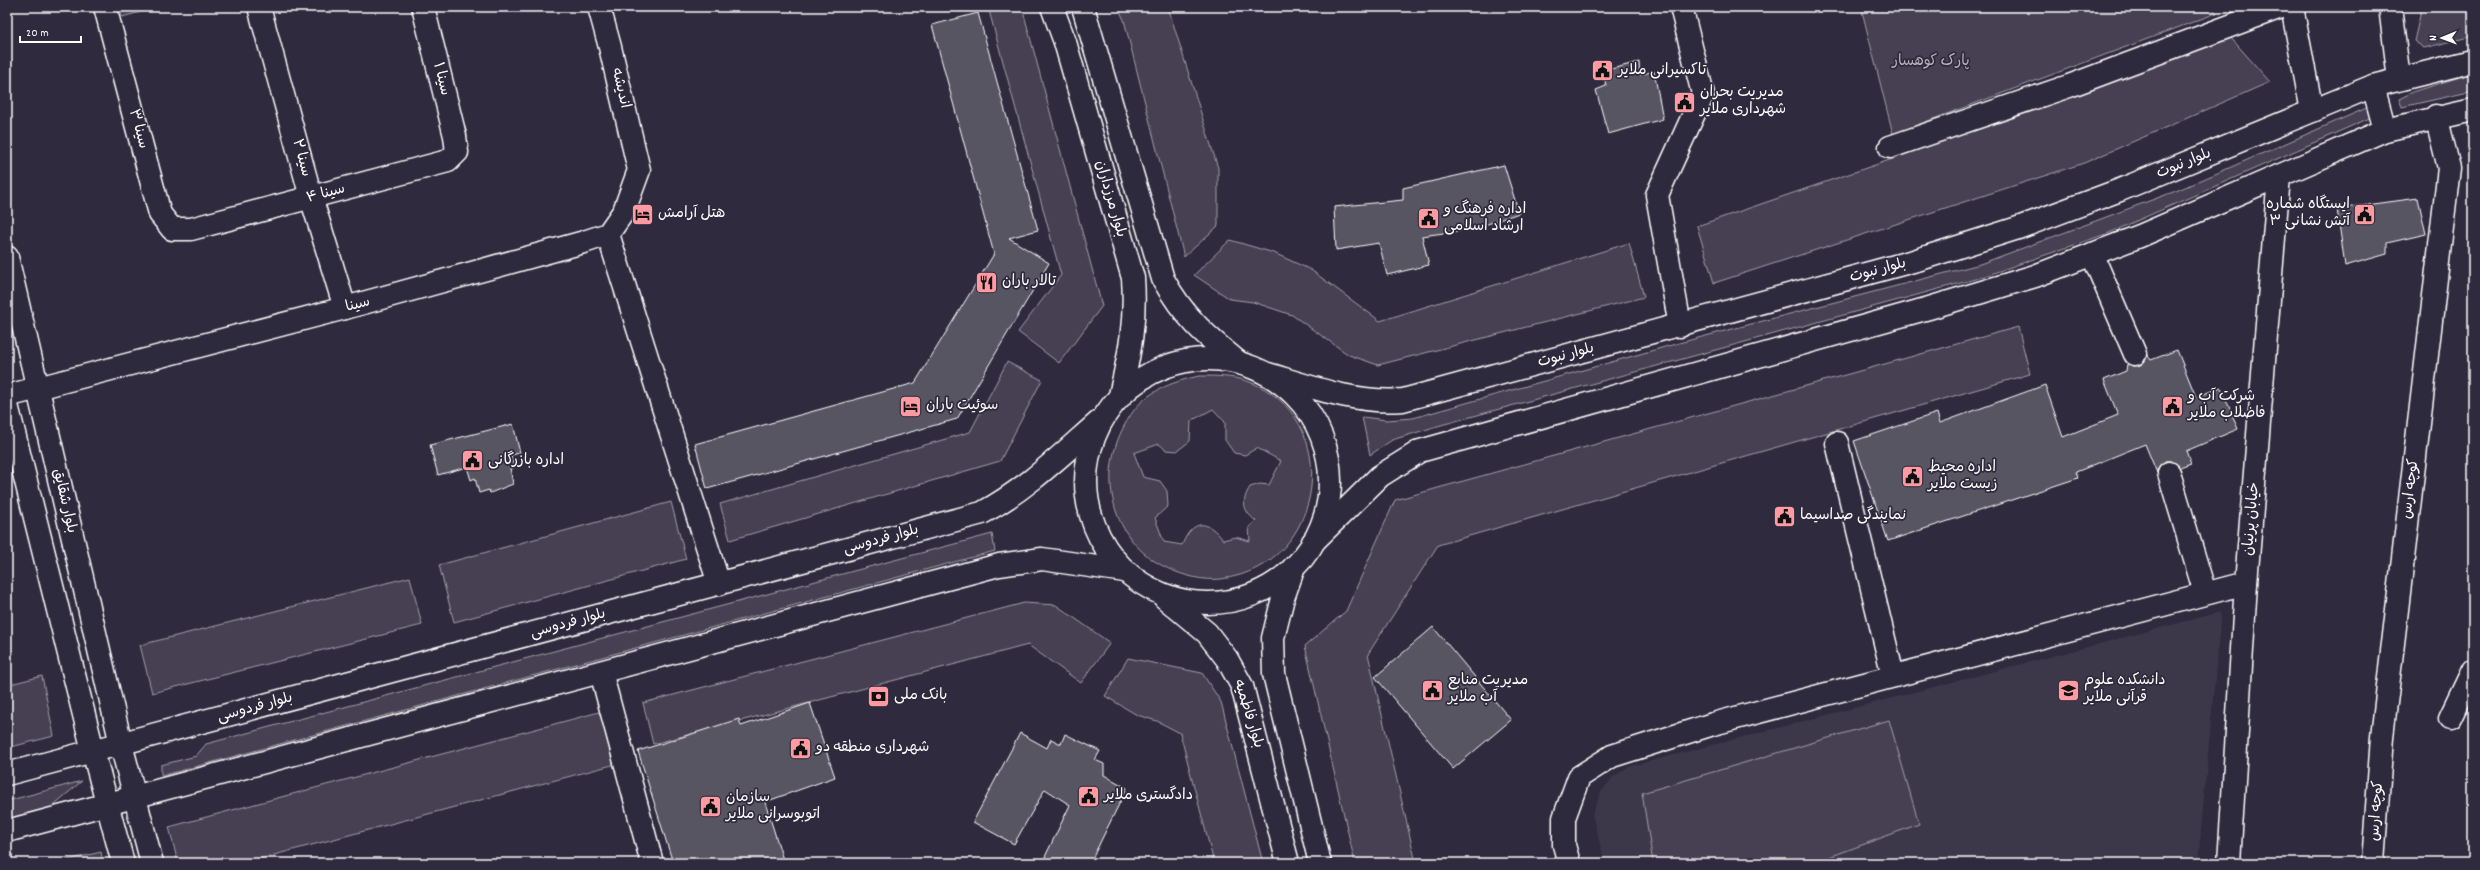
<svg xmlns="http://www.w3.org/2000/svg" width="2480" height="870" viewBox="0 0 2480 870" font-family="Dekko,'Playpen Sans Arabic',sans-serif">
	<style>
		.built { fill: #3c3749 }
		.green { fill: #464152; stroke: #a2a0a8; fill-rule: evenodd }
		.building { fill: #595564; stroke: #fff }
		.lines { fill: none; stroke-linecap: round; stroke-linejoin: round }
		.minor-casing { stroke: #fff; stroke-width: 25 }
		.major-casing { stroke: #fff; stroke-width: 25 }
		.minor { stroke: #2f2a3d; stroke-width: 22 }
		.major { stroke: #2f2a3d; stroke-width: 22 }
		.labels { text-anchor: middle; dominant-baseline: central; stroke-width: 3.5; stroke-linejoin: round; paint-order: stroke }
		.park-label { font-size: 15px; fill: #b5b3ba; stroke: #2f2a3d }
		.poi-label { font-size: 15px; fill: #fff; stroke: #2f2a3d; text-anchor: start }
		.street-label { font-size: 15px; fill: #fff; stroke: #2f2a3d }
	</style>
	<rect width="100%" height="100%" fill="#2f2a3d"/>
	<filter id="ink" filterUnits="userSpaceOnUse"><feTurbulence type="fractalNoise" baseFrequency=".025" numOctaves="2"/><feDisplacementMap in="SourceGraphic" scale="8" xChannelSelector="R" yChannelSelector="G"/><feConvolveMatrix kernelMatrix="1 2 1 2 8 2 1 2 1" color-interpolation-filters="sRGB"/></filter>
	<g filter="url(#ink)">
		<path class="built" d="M 2221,612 L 2198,863 L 1605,863 L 1592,814 L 1601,792 L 1612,778 L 1628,767 Z"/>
		<g class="green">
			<path d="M 119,7 L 160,7 L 122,17 Z"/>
			<path d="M 988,7 L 1022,7 L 1102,306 L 1059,363 L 1018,332 L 1061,275 Z"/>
			<path d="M 1118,7 L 1168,7 L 1218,168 L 1218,226 L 1184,257 L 1124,20 Z"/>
			<path d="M 1861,7 L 2211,7 L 2217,13 L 1893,134 Z"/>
			<path d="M 2422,7 L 2473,7 L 2473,36 L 2424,48 L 2414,41 Z"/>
			<path d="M 2231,38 L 2270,82 L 2084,163 L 1714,283 L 1697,226 L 1907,154 L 2019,112 L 2069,86 Z"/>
			<path d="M 2473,73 L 2473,91 L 2402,107 L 2399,99 L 2415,91 Z"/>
			<path d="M 2369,107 L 2372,117 L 2109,233 L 1979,278 L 1441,425 L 1392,440 L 1370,455 L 1362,417 L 1387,420 L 1413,418 L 1679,343 L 1980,264 L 2176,191 Z"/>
			<path d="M 1230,240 L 1274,253 L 1311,270 L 1380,321 L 1629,243 L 1644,297 L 1378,365 L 1349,355 L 1292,315 L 1253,302 L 1230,299 L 1194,275 Z"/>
			<path d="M 2018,327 L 2030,374 L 1438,545 L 1368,654 L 1416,863 L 1355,863 L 1305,646 L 1346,611 L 1395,500 Z"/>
			<path d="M 1007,362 L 1042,380 L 1000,461 L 730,540 L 720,504 L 970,432 Z"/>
			<path d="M 1199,376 C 1216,376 1231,376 1247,381 C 1345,415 1328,566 1221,579 C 1203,581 1185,576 1169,569 C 1105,540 1094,462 1135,409 C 1151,389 1176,381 1199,376 ZM 1213,409 L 1225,422 L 1225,440 L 1234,453 L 1245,455 L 1257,448 L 1281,461 L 1269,485 L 1260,484 L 1250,487 C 1241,501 1243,511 1256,521 L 1249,527 L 1250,541 L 1235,537 L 1223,540 C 1207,518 1192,520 1182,545 L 1164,542 L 1155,518 L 1168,506 L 1167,491 L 1160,481 L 1143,477 L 1134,453 L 1159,444 L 1166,450 L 1177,451 L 1190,441 L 1191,421 Z"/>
			<path d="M 671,502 L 686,559 L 454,622 L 439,565 Z"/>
			<path d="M 992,534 L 995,551 L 161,776 L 161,765 L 196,756 L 206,744 Z"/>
			<path d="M 410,577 L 422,625 L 152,693 L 140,645 Z"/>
			<path d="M 1024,603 L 1056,605 L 1110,643 L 1081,683 L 1028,645 L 653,744 L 643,703 Z"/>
			<path d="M 1128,658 L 1202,673 L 1221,702 L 1263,863 L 1214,863 L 1180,733 L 1157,721 L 1137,715 L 1105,696 Z"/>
			<path d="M 42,676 L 54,736 L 7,748 L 7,685 Z"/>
			<path d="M 603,711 L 616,764 L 244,863 L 178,863 L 169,827 Z"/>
			<path d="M 1889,720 L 1919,824 L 1813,863 L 1653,863 L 1642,793 Z"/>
			<path d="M 82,781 L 49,809 L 7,820 L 7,801 Z"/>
			<path d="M 101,852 L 103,863 L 55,863 Z"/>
		</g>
		<g class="building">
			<path d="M 978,13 L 1038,230 L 1009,238 L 1049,263 L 957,419 L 707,489 L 695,444 L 915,383 L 994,254 L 932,25 Z"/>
			<path d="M 1639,62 L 1640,75 L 1654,71 L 1663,119 L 1608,134 L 1596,90 L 1606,86 L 1603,71 Z"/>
			<path d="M 1504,165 L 1519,213 L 1473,229 L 1422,236 L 1429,265 L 1387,275 L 1379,243 L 1336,250 L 1334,207 L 1403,200 L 1403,188 Z"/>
			<path d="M 2418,198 L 2426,234 L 2387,243 L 2387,254 L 2345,266 L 2337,209 Z"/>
			<path d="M 2177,350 L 2196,397 L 2221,387 L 2238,429 L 2186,451 L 2191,464 L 2180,468 L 2172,461 L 2166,461 L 2160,465 L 2157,473 L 2145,444 L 2076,472 L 2078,478 L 1888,541 L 1854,441 L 1937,413 L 1940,423 L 2045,385 L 2063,437 L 2118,415 L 2104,380 L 2126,371 L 2127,364 L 2134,366 L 2140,365 L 2147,355 L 2151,360 Z"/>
			<path d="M 513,424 L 520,453 L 511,455 L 514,468 L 510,468 L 513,484 L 490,493 L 489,490 L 479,493 L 475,478 L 471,480 L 467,467 L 438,475 L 430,445 Z"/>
			<path d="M 1433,627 L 1511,720 L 1453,769 L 1375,677 Z"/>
			<path d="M 810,703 L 835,777 L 765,802 L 784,863 L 673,863 L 638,751 L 739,719 L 741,726 Z"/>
			<path d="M 1020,733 L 1047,748 L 1051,739 L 1061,744 L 1065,734 L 1100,751 L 1095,760 L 1104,764 L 1104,775 L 1127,788 L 1090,863 L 1042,863 L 1070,805 L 1045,789 L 1014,844 L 973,822 Z"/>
		</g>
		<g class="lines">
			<defs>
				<g id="minor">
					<path d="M 105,7 L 160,214 L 172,229 L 191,229 L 448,161 L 457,152 L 455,136 L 423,7"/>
					<path d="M 259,7 L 311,197 L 345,308"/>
					<path d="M 1890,147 L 2069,86 L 2281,7"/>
					<path d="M 608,234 L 719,584"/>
					<path d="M 2092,254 L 2135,354"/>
					<path d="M 1680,326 L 1657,195 L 1703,94 L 1681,7"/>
					<path d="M 38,388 L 345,308 L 584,242 L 608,234 L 624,211 L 639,170 L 610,47 L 599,7"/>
					<path d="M 1837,443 L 1893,676"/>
					<path d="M 2169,473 L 2205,593"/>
					<path d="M 601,672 L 652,863"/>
					<path d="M 2450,718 L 2473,670"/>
					<path d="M 1569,863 L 1564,845 L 1564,818 L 1579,777 L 1612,756 L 1713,724 L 2246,583"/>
					<path d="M 2229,863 L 2246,583 L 2279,176"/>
					<path d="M 2373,863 L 2382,737 L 2449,168 L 2436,116"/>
				</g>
				<g id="major">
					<path d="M 1052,7 L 1065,42 L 1133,278 C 1136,321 1130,353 1120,395"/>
					<path d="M 1083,7 L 1163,279 C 1184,317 1205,335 1238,362"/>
					<path d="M 2292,7 L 2312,111"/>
					<path d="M 2390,7 L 2399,79"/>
					<path d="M 2373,86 L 2385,130"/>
					<path d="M 7,257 L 121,744 L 152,863"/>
					<circle cx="1208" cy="481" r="122"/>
					<path d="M 1268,374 C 1311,387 1357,404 1403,400 L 1917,260 L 2018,228 L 2120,190 L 2373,86 L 2473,61"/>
					<path d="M 7,396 L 38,388"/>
					<path d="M 7,405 L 93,751 L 123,863"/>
					<path d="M 1313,542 L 1380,476 L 1420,451 L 1929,308 L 2035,276 L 2140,236 L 2385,130 L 2473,110"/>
					<path d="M 1294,567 L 1283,598 L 1273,638 L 1274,674 L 1320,863"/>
					<path d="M 1165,598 L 1207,633 L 1227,659 L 1242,686 L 1288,863"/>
					<path d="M 7,774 L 982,513 C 1027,489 1063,453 1101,420"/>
					<path d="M 7,831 L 999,565 L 1042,559 L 1125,571"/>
				</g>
			</defs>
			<use href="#minor" class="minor-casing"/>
			<use href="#major" class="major-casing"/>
			<use href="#minor" class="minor"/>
			<use href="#major" class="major"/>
		</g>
	</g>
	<defs>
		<symbol id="civic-square" viewBox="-11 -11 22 22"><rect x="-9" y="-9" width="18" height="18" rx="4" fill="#ff9aa2" stroke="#2f2a3d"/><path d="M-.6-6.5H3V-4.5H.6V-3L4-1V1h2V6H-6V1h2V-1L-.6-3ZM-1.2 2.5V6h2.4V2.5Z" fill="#111"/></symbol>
		<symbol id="hotel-square" viewBox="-11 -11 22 22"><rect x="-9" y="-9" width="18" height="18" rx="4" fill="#ff9aa2" stroke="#2f2a3d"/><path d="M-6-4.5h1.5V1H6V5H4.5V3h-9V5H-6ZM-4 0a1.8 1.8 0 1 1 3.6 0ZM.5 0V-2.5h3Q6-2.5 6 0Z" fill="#111"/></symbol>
		<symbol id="restaurant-square" viewBox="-11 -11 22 22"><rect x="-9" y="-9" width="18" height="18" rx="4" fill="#ff9aa2" stroke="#2f2a3d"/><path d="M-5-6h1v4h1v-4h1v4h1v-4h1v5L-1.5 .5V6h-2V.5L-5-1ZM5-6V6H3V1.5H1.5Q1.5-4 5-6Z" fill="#111"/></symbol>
		<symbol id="university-square" viewBox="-11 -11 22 22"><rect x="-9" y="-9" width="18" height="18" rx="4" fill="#ff9aa2" stroke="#2f2a3d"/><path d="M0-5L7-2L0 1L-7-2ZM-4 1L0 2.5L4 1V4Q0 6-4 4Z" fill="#111"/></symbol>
		<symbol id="bank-square" viewBox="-11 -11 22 22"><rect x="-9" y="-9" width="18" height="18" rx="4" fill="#ff9aa2" stroke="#2f2a3d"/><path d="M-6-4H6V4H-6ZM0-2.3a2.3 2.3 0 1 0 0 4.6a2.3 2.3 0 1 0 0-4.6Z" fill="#111"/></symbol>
	</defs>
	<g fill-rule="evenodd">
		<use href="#civic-square" x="1590" y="58" width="25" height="25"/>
		<use href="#civic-square" x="1672" y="90" width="25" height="25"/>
		<use href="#hotel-square" x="630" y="202" width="25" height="25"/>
		<use href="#civic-square" x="2352" y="202" width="25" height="25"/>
		<use href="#civic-square" x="1416" y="206" width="25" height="25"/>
		<use href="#restaurant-square" x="974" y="270" width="25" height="25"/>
		<use href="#hotel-square" x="898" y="394" width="25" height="25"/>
		<use href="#civic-square" x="2160" y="394" width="25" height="25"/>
		<use href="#civic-square" x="460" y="448" width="25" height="25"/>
		<use href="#civic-square" x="1900" y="464" width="25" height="25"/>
		<use href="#civic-square" x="1772" y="504" width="25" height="25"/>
		<use href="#civic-square" x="1420" y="678" width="25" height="25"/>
		<use href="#university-square" x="2056" y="678" width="25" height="25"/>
		<use href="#bank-square" x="866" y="684" width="25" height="25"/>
		<use href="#civic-square" x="788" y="736" width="25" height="25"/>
		<use href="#civic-square" x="1076" y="784" width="25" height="25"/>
		<use href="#civic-square" x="698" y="794" width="25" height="25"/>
	</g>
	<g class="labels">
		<g class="park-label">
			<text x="1931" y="62">پارک کوهسار</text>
		</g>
		<g class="poi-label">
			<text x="1618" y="71">تاکسیرانی ملایر</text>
			<text x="1700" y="93">مدیریت بحران<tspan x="1700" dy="17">شهرداری ملایر</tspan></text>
			<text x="2350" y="205" text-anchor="end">ایستگاه شماره<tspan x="2350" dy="17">۳ آتش نشانی</tspan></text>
			<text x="1444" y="210">اداره فرهنگ و<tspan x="1444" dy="17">ارشاد اسلامی</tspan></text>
			<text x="658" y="214">هتل آرامش</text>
			<text x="1002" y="282">تالار باران</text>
			<text x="2188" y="397">شرکت آب و<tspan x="2188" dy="17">فاضلاب ملایر</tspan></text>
			<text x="926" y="406">سوئیت باران</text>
			<text x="488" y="461">اداره بازرگانی</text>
			<text x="1928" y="468">اداره محیط<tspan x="1928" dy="17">زیست ملایر</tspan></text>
			<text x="1800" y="516">نمایندگی صداسیما</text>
			<text x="1448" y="681">مدیریت منابع<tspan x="1448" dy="17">آب ملایر</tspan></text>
			<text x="2084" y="681">دانشکده علوم<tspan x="2084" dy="17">قرآنی ملایر</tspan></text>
			<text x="894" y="696">بانک ملی</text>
			<text x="816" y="748">شهرداری منطقه دو</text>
			<text x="1104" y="796">دادگستری ملایر</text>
			<text x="726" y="798">سازمان<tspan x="726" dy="17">اتوبوسرانی ملایر</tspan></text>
		</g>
		<g class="street-label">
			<text transform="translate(441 79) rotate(76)">سینا ۱</text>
			<text transform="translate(620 88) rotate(77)">اندیشه</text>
			<text transform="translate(138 129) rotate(75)">سینا ۳</text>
			<text transform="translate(301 158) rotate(75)">سینا ۲</text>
			<text transform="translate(2184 164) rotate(-22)">بلوار نبوت</text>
			<text transform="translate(326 194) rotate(-15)">سینا ۴</text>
			<text transform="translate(1110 199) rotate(74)">بلوار مرزداران</text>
			<text transform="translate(1878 271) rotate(-15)">بلوار نبوت</text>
			<text transform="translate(358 305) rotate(-15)">سینا</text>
			<text transform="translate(1566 356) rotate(-15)">بلوار نبوت</text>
			<text transform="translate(2411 489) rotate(-83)">کوچه ارس</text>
			<text transform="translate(64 501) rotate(77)">بلوار شقایق</text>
			<text transform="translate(2252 519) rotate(-85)">خیابان پرنیان</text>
			<text transform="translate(881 540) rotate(-15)">بلوار فردوسی</text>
			<text transform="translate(568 624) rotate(-15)">بلوار فردوسی</text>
			<text transform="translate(255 708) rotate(-15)">بلوار فردوسی</text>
			<text transform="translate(1248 714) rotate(73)">بلوار فاطمیه</text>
			<text transform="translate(2377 811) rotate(-86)">کوچه ارس</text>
		</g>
	</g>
	<rect width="2480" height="870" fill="none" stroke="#2f2a3d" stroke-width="24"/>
	<rect x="12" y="12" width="2456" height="846" fill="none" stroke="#fff" stroke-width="1.5" filter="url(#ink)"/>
	<g transform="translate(2442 38) rotate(269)" stroke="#2f2a3d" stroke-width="3" paint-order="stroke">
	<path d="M0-3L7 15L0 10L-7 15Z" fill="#ffffff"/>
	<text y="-6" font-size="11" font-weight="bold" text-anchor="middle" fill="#ffffff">N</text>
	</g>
	<path d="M20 36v6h61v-6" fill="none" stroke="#ffffff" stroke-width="2"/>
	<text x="26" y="36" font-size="12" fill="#ffffff" stroke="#2f2a3d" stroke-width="3" paint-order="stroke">20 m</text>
</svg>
